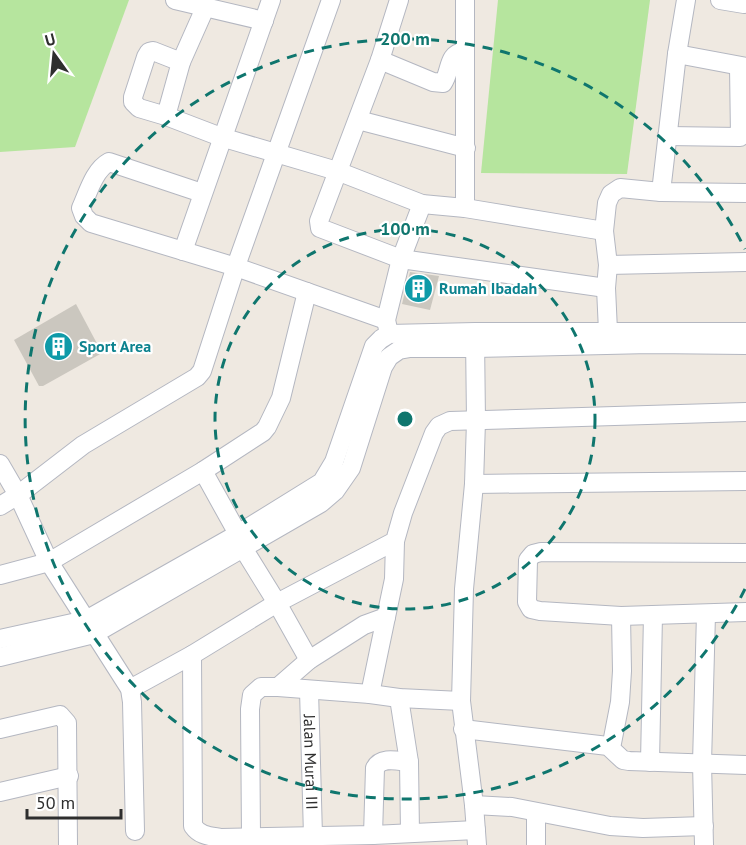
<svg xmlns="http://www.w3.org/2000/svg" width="746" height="845" viewBox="0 0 746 845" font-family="'PT Sans',sans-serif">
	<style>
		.green { fill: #b6e59e }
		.building { fill: #cbc7bf }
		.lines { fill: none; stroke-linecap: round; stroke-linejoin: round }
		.minor-casing { stroke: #b4b7c1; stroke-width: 20 }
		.minor { stroke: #fff; stroke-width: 18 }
		.ring { fill: none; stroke: #0f766e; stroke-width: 3; stroke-dasharray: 10 8 }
		.labels { text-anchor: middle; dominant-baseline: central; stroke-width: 4.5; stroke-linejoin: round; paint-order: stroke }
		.culture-label { font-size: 16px; font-weight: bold; fill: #0d838f; stroke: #fff; text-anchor: start }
		.street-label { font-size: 16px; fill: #2e2e2e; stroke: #fff }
		.centre { fill: #0f766e; stroke: #fff; stroke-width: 3 }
		.ring-label { font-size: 18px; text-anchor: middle; font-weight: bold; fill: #0f766e; stroke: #fff; stroke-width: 4.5; stroke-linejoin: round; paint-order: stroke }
	</style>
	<rect width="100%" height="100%" fill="#efe9e1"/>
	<g class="green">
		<path d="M 0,0 L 129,0 L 75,147 L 0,152 Z"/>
		<path d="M 498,0 L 650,0 L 627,174 L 481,173 Z"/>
	</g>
	<g class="building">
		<path d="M 410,272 L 439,276 L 430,310 L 402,304 Z"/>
		<path d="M 76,304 L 102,353 L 43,386 L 39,386 L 14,340 Z"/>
	</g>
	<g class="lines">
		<defs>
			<g id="minor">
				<path d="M 175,0 L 264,21"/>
				<path d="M 399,0 L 380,60 L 319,221 L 320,228 L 401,259 L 606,288"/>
				<path d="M 720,0 L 744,4"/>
				<path d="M 677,54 L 746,67"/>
				<path d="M 380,60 L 433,82 L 443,83 C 451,72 447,53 464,52"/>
				<path d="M 181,62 L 153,51 L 149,52 L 146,57 L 133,97 L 133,102 L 139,108 L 166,116 L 221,137 L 337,171 L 422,204 L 465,208 L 604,231"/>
				<path d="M 166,116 L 181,62 L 205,8"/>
				<path d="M 358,120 L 466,148"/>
				<path d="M 667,136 L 740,137 L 739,67"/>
				<path d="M 661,192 L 677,54 L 686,0"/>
				<path d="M 202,193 L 109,162 C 94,170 88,193 81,208 L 84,216 L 91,223 L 236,267 L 386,320"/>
				<path d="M 465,208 L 465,0"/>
				<path d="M 183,251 L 271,0"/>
				<path d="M 608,265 L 746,262"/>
				<path d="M 388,329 L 386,320 L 401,259 L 422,204"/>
				<path d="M 608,331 L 606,288 L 608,265 L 604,231 L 607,203 L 611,194 L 620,188 L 661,192 L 746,193"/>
				<path d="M 475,337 L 476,421 L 474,484 L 464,589 L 461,701 L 474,805 L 477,845"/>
				<path d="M 0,464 L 18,495 L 49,562 L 130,689 L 132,702 L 135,831"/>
				<path d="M 203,471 L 238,534"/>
				<path d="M 474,484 L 746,481"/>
				<path d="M 0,506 L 18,495 L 83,445 L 197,377 L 202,371 L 236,266 L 331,0"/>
				<path d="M 243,548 L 277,603 L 309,660"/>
				<path d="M 746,553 L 541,552 L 533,554 L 528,560 L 527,602 L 531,609 L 540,611 L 621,616 L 746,612"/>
				<path d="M 0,575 L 49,562 L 203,471 L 263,432 L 267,427 L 281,398 L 307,292"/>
				<path d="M 0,639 L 86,620 L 238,534 L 322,482 L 334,462 L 374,346 L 381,339 L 389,334 L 475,332 L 746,332"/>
				<path d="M 192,655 L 193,826 C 200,836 210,836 221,838 L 373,835 L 476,830"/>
				<path d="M 0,657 L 94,634 L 321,503 L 335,491 L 351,468 L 383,367 L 389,357 L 399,350 L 410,348 L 475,348 L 650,344 L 746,345"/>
				<path d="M 278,687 L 309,660 L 364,625 L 386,617 L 394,579 L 395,541"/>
				<path d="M 130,689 L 192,655 L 277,603 L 395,541 L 403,513 L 434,433 L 439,426 L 450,421 L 746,412"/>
				<path id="s1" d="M 309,690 L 313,836"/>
				<path d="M 370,694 L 386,617"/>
				<path d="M 399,698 L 409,762 L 410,833"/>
				<path d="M 0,729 L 60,715 L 67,723 L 68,845"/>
				<path d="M 463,729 L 608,746 L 623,760 L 629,761 L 746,765"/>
				<path d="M 608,746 L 612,743 L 613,738 L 620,702 L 622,671 L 621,616"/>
				<path d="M 650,762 L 653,615"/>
				<path d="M 0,792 L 69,776"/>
				<path d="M 474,805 L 512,807 L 610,826 L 643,828 L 704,826"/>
				<path d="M 536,813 L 536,845"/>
				<path d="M 373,835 L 375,768 C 381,756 398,761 409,762"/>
				<path d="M 251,836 L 250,709 L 252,695 L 261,687 L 278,687 L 370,694 L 399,698 L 461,701"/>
				<path d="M 704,845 L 702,763 L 706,614"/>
			</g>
		</defs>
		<use href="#minor" class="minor-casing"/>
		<use href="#minor" class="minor"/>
	</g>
	<g class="ring">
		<circle cx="405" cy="419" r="190"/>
		<path d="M745 589A380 380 0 1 1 745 249"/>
	</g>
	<defs>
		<symbol id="building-disc" viewBox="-11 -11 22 22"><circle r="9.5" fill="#0f9aa8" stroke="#fff"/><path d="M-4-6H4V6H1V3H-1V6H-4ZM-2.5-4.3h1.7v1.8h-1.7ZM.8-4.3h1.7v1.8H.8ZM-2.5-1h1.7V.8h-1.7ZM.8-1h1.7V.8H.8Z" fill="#fff"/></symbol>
	</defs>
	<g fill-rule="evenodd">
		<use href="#building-disc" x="402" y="272" width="33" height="33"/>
		<use href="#building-disc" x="42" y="330" width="33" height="33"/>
	</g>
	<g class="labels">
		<g class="culture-label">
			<text x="439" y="288">Rumah Ibadah</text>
			<text x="79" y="346">Sport Area</text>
		</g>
		<g class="street-label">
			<text stroke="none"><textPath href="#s1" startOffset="72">Jalan Murai III</textPath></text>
		</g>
	</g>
	<circle cx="405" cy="419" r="9" class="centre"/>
	<g class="ring-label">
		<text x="405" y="45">200 m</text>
		<text x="405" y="235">100 m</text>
	</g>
	<g transform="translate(54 54) rotate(345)" stroke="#ffffff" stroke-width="4.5" paint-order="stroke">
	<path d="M0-4.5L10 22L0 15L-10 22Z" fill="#2e2e2e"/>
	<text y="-9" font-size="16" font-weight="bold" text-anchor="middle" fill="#2e2e2e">U</text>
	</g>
	<path d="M27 809v9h94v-9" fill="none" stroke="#2e2e2e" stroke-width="3"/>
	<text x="36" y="809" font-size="18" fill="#2e2e2e" stroke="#ffffff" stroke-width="4.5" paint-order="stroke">50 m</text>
</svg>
